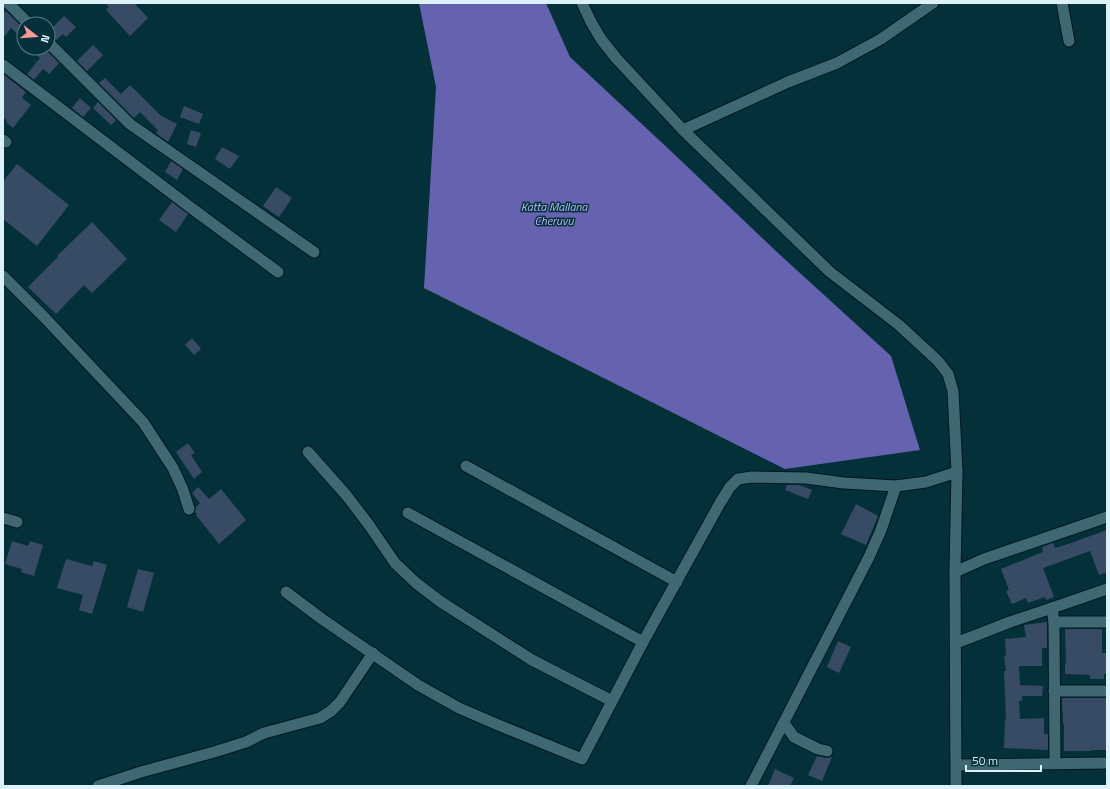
<svg xmlns="http://www.w3.org/2000/svg" width="1110" height="789" viewBox="0 0 1110 789" font-family="'Titillium Web',sans-serif">
	<style>
		.water { fill: #6562af }
		.building { fill: #374c64 }
		.lines { fill: none; stroke-linecap: round; stroke-linejoin: round }
		.minor-casing { stroke: #00171e; stroke-width: 13 }
		.minor { stroke: #406873; stroke-width: 11 }
		.labels { text-anchor: middle; dominant-baseline: central; stroke-width: 3; stroke-linejoin: round; paint-order: stroke }
		.water-label { font-size: 12px; font-style: italic; fill: #babbfb; stroke: #04303a }
	</style>
	<rect width="100%" height="100%" fill="#04303a"/>
	<path class="water" d="M 419,3 L 546,3 L 570,57 L 674,154 L 778,253 L 891,356 L 920,450 L 785,469 L 424,288 L 436,87 Z"/>
	<g class="building">
		<path d="M 105,3 L 134,3 L 148,18 L 130,36 L 106,10 L 109,7 Z"/>
		<path d="M 6,11 L 24,29 L 24,40 L 11,28 L 3,38 L 3,14 Z"/>
		<path d="M 64,16 L 76,27 L 66,37 L 63,34 L 56,40 L 53,37 L 48,35 L 48,32 Z"/>
		<path d="M 93,45 L 103,55 L 87,71 L 77,61 Z"/>
		<path d="M 28,48 L 44,48 L 59,63 L 49,74 L 43,69 L 34,80 L 27,74 L 40,58 Z"/>
		<path d="M 3,74 L 26,92 L 22,98 L 31,105 L 13,128 L 6,122 L 7,120 L 3,118 Z"/>
		<path d="M 105,78 L 121,94 L 130,85 L 160,115 L 177,124 L 168,142 L 156,133 L 158,130 L 140,112 L 134,118 L 99,83 Z"/>
		<path d="M 80,98 L 91,108 L 83,117 L 72,108 Z"/>
		<path d="M 98,102 L 116,120 L 111,125 L 93,108 Z"/>
		<path d="M 184,106 L 203,114 L 199,124 L 180,117 Z"/>
		<path d="M 191,130 L 201,133 L 196,147 L 187,144 Z"/>
		<path d="M 222,147 L 239,156 L 230,169 L 215,159 Z"/>
		<path d="M 171,161 L 183,169 L 177,180 L 165,172 Z"/>
		<path d="M 17,164 L 69,205 L 37,246 L 3,219 L 3,182 Z"/>
		<path d="M 276,187 L 292,198 L 279,217 L 263,206 Z"/>
		<path d="M 172,202 L 188,214 L 176,232 L 159,220 Z"/>
		<path d="M 92,222 L 127,259 L 92,293 L 84,285 L 56,314 L 28,287 L 58,257 L 57,256 Z"/>
		<path d="M 192,338 L 201,349 L 194,355 L 185,345 Z"/>
		<path d="M 188,443 L 195,453 L 191,455 L 202,472 L 194,479 L 176,452 Z"/>
		<path d="M 787,485 L 799,485 L 812,490 L 808,499 L 785,490 Z"/>
		<path d="M 198,487 L 209,499 L 221,489 L 246,520 L 219,544 L 196,515 L 197,514 L 195,512 L 196,507 L 200,503 L 192,493 Z"/>
		<path d="M 856,504 L 878,516 L 866,545 L 841,534 Z"/>
		<path d="M 1107,530 L 1107,572 L 1099,575 L 1090,551 L 1043,568 L 1054,597 L 1046,600 L 1045,597 L 1028,603 L 1026,598 L 1012,604 L 1006,591 L 1009,590 L 1001,569 L 1043,552 L 1042,547 L 1053,543 L 1055,548 L 1071,543 Z"/>
		<path d="M 12,541 L 28,546 L 30,541 L 43,545 L 34,576 L 21,572 L 22,569 L 5,564 Z"/>
		<path d="M 66,559 L 92,566 L 94,561 L 107,565 L 92,614 L 79,610 L 83,595 L 57,588 Z"/>
		<path d="M 138,569 L 154,573 L 143,612 L 127,607 Z"/>
		<path d="M 1047,622 L 1047,648 L 1042,648 L 1042,666 L 1019,666 L 1020,685 L 1043,686 L 1042,696 L 1022,696 L 1022,701 L 1019,701 L 1020,719 L 1044,718 L 1044,734 L 1048,734 L 1048,750 L 1004,748 L 1005,719 L 1006,719 L 1004,671 L 1006,671 L 1004,656 L 1006,655 L 1005,639 L 1026,637 L 1024,625 Z"/>
		<path d="M 1065,629 L 1102,629 L 1102,653 L 1107,653 L 1107,674 L 1104,674 L 1104,679 L 1090,679 L 1090,675 L 1065,674 L 1065,664 L 1066,664 Z"/>
		<path d="M 838,641 L 851,647 L 839,673 L 827,667 Z"/>
		<path d="M 1062,698 L 1107,698 L 1107,750 L 1091,750 L 1091,751 L 1064,751 L 1064,724 L 1063,724 Z"/>
		<path d="M 817,756 L 826,758 L 832,757 L 822,781 L 808,775 Z"/>
		<path d="M 775,769 L 794,778 L 790,786 L 768,786 Z"/>
	</g>
	<g class="lines">
		<defs>
			<g id="minor">
				<path d="M 8,3 L 29,24"/>
				<path d="M 582,3 L 591,22 L 601,39 L 616,58 L 683,130 L 830,272 L 899,325 L 938,361 L 948,374 L 953,391 L 957,472 L 955,572 L 956,786"/>
				<path d="M 1062,3 L 1069,41"/>
				<path d="M 48,42 L 130,124 L 314,252"/>
				<path d="M 3,65 L 190,207 L 278,272"/>
				<path d="M 683,130 L 788,82 L 837,63 L 881,39 L 933,3"/>
				<path d="M 3,140 L 6,142"/>
				<path d="M 3,276 L 45,318 L 143,422 L 173,468 L 183,490 L 189,509"/>
				<path d="M 308,452 L 347,496 L 369,525 L 395,563 L 416,583 L 441,602 L 532,660 L 612,701"/>
				<path d="M 466,466 L 677,582"/>
				<path d="M 408,513 L 643,642"/>
				<path d="M 3,518 L 17,522"/>
				<path d="M 955,572 L 984,559 L 1107,517"/>
				<path d="M 286,592 L 322,619 L 418,685 L 459,708 L 496,724 L 582,759 L 643,642 L 720,503 L 730,487 L 738,479 L 752,477 L 806,478 L 844,483 L 896,486 L 926,482 L 957,472"/>
				<path d="M 1052,608 L 1054,622 L 1055,762"/>
				<path d="M 1054,622 L 1107,622"/>
				<path d="M 956,643 L 1010,622 L 1052,608 L 1107,589"/>
				<path d="M 1054,691 L 1107,691"/>
				<path d="M 784,723 L 794,737 L 818,749 L 827,751"/>
				<path d="M 957,765 L 1107,763"/>
				<path d="M 98,786 L 141,772 L 214,752 L 246,742 L 264,733 L 320,718 L 331,711 L 340,702 L 373,653"/>
				<path d="M 751,786 L 869,557 L 881,530 L 896,486"/>
			</g>
		</defs>
		<use href="#minor" class="minor-casing"/>
		<use href="#minor" class="minor"/>
	</g>
	<g class="labels">
		<g class="water-label">
			<text x="554" y="206">Katta Mallana<tspan x="554" dy="14">Cheruvu</tspan></text>
		</g>
	</g>
	<rect width="1110" height="789" fill="none" stroke="#dcf1f8" stroke-width="8"/>
	<g transform="translate(36 36) rotate(107)"><circle r="19" fill="#04303a" stroke="#5a7d86"/>
	<path d="M0-3L7 15L0 10L-7 15Z" fill="#f59b99"/>
	<text y="-6" font-size="11" font-weight="bold" text-anchor="middle" fill="#dcf1f8">N</text>
	</g>
	<path d="M966 765v6h75v-6" fill="none" stroke="#dcf1f8" stroke-width="2"/>
	<text x="972" y="765" font-size="12" fill="#dcf1f8" stroke="#04303a" stroke-width="3" paint-order="stroke">50 m</text>
</svg>
